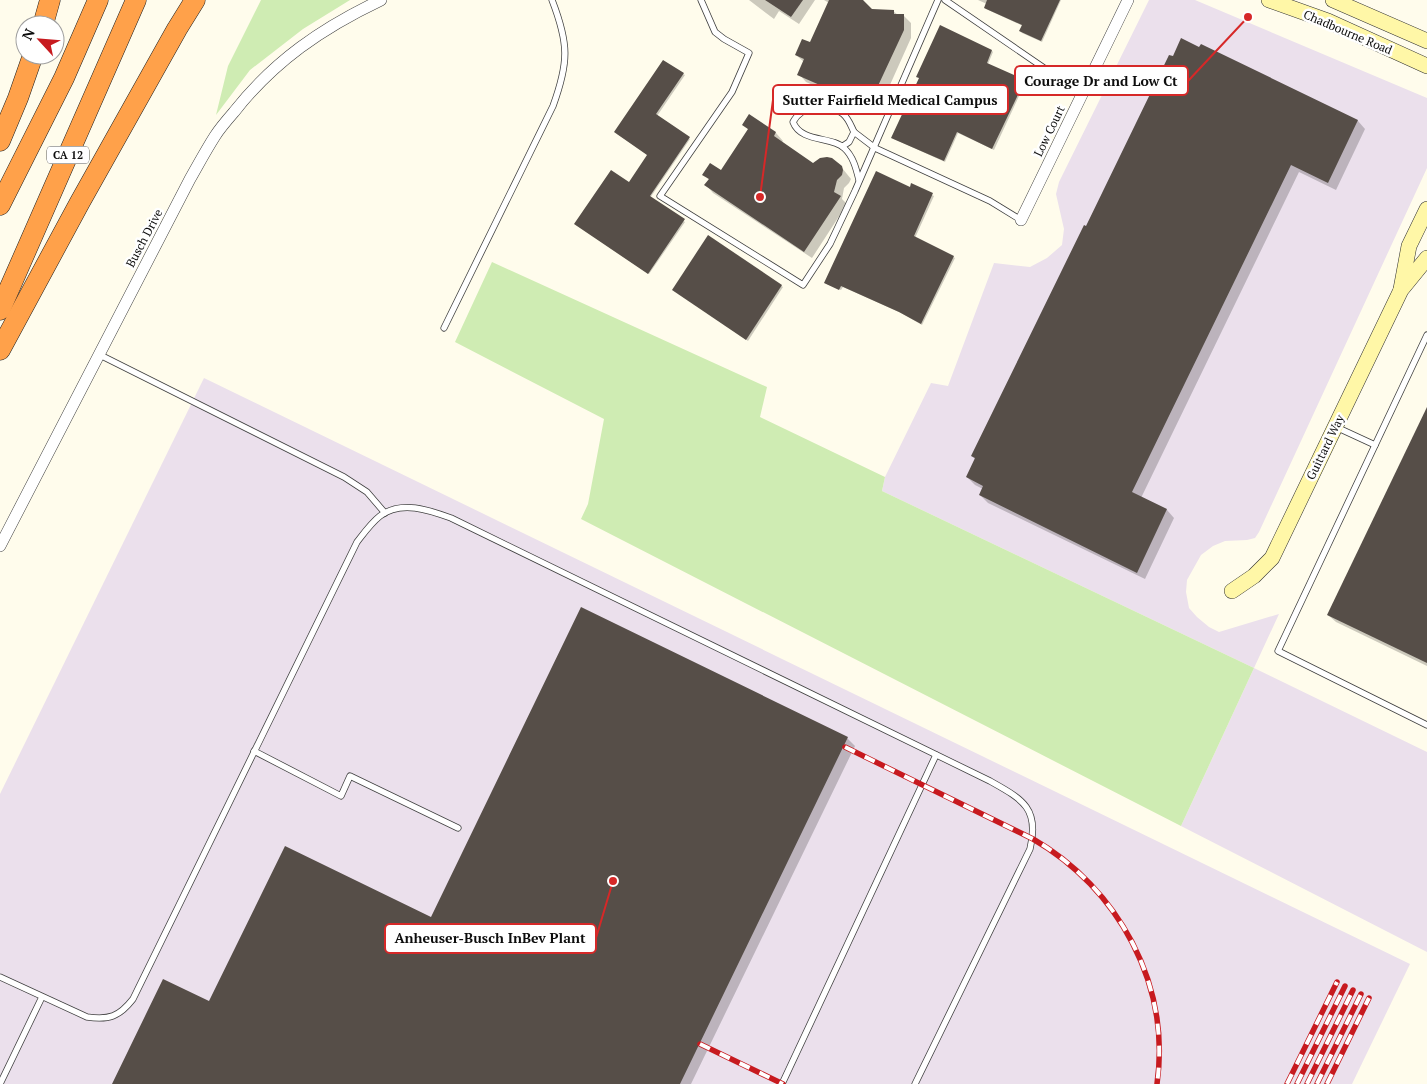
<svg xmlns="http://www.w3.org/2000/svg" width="1427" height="1084" viewBox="0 0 1427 1084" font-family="'PT Serif',serif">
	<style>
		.industrial { fill: #ebe0ec }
		.green { fill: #cfecb3 }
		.shadow { fill: #0003 }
		.building { fill: #564e48 }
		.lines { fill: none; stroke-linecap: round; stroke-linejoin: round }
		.lane-casing { stroke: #404040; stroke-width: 7 }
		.street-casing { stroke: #404040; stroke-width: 12 }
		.secondary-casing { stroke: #2f2f2f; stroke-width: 16 }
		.highway-casing { stroke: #1e1e1e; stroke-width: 21 }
		.lane { stroke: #fff; stroke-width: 5.5 }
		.street { stroke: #fff; stroke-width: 11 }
		.secondary { stroke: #fff7a7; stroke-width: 15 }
		.highway { stroke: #ffa14a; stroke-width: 20 }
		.rail-casing { stroke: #c71a1f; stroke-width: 5.5 }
		.rail { stroke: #fff; stroke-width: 4; stroke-dasharray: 11; stroke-linecap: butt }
		.labels { text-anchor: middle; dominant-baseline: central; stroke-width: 5; stroke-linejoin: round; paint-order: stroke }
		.shield { fill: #fff; stroke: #565656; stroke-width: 1 }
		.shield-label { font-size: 11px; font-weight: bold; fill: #0d0d0d }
		.street-label { font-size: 12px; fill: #0d0d0d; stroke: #fff }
		.leader { fill: none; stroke: #d62828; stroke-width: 2 }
		.callout-dot { fill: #d62828; stroke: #fff; stroke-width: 2 }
		.callout { fill: #fff; stroke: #d62828; stroke-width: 2 }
		.callout-label { font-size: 14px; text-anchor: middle; font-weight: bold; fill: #0d0d0d }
	</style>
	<rect width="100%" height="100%" fill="#fffcec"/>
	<g class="industrial">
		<path d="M 1149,0 L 1195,0 L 1427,98 L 1427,168 L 1259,532 L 1255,538 L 1247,540 L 1225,541 L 1213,546 L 1201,555 L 1187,580 L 1186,592 L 1189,608 L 1197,617 L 1209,627 L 1219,632 L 1279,614 L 1254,668 L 1427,752 L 1427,952 L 1181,826 L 1254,668 L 882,491 L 885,477 L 931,383 L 948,386 L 994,263 L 1030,267 L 1047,258 L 1062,245 L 1064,229 L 1056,194 L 1059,182 Z"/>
		<path d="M 204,378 L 1410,964 L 1352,1084 L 0,1084 L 0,794 Z"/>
	</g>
	<g class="green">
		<path d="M 261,0 L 350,0 L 303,29 L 250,70 L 216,115 L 228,66 Z"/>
		<path d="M 492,262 L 767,387 L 760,417 L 885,477 L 882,491 L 1254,668 L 1181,826 L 581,519 L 588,504 L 604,419 L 455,342 Z"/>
	</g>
	<g class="shadow">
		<path d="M 749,0 L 815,0 L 799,24 L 779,11 L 774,19 Z"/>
		<path d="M 824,0 L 862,0 L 872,10 L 893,11 L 898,15 L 904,16 L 911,23 L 911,38 L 885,96 L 887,98 L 880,115 L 806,82 L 799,74 L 804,62 L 796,55 L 811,44 L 829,3 Z"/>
		<path d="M 978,0 L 1061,0 L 1042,42 L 1022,33 L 1020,31 L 1023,26 L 986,9 L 985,8 L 987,4 Z"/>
		<path d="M 941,27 L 992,51 L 993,52 L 988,64 L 1025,83 L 994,150 L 958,133 L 945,162 L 894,139 Z"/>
		<path d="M 1202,46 L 1358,121 L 1365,129 L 1336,190 L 1299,172 L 1141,498 L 1167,510 L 1174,518 L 1145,579 L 988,503 L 980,495 L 983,489 L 975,485 L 967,477 L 976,460 L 972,456 L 1173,58 L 1200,49 Z"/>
		<path d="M 683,74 L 685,75 L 657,116 L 690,139 L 650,198 L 685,222 L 649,274 L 577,225 L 629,184 L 648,155 L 617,134 Z"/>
		<path d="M 749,115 L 776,133 L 783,141 L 781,143 L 813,164 L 838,163 L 851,179 L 849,183 L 844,188 L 842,199 L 847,204 L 812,258 L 713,193 L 706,185 L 709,180 L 704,174 L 721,172 L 749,130 L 743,125 Z"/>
		<path d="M 912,185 L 934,196 L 915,238 L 955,258 L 922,325 L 901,313 L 843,287 L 841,290 L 827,284 Z"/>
		<path d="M 709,237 L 783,287 L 748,341 L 675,291 Z"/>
		<path d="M 1427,410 L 1427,666 L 1336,622 L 1328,615 Z"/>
		<path d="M 847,738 L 855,746 L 691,1084 L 113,1084 L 210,1003 L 431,918 Z"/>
	</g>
	<g class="building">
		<path d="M 765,0 L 803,0 L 791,17 Z"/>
		<path d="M 829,0 L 863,0 L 872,9 L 894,10 L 894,14 L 904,14 L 904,30 L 877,88 L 880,90 L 872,108 L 797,75 L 804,59 L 795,55 L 802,39 L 810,42 Z"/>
		<path d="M 987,0 L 1060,0 L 1041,41 L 1019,31 L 1022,25 L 984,8 Z"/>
		<path d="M 940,25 L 992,50 L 987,63 L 1025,80 L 992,149 L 957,132 L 944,161 L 891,138 L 919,78 L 916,77 Z"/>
		<path d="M 1181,38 L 1199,47 L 1201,44 L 1358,120 L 1328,183 L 1291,165 L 1132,492 L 1167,509 L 1137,573 L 979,495 L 983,486 L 966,477 L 975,458 L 971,456 L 1084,225 L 1086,226 L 1169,55 L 1173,56 Z"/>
		<path d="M 663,60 L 684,73 L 656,114 L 690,137 L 650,196 L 685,219 L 648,274 L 574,224 L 611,170 L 629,182 L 647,155 L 614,132 Z"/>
		<path d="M 749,114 L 776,132 L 774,136 L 813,163 L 820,158 L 827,157 L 832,158 L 842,166 L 843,170 L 842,175 L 837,180 L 834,192 L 841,196 L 804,252 L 704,185 L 709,179 L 702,175 L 710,163 L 721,170 L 748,129 L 742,125 Z"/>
		<path d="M 876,171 L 910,187 L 911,183 L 933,193 L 914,236 L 954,256 L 921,324 L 899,312 L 841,286 L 839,290 L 824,283 Z"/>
		<path d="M 708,235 L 782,285 L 746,340 L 672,290 Z"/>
		<path d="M 1427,407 L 1427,663 L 1327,615 Z"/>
		<path d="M 581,607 L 848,737 L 680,1084 L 112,1084 L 163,979 L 209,1001 L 285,846 L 431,917 Z"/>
	</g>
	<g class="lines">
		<defs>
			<g id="lane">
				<path d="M 701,0 L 715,32 L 724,39 L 749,53 L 732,92 L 660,196 L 803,285 L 830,244 L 855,191 L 938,0"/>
				<path d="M 945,0 L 1082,94"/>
				<path d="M 854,132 L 875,148 L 990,201 L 1021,220"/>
				<path d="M 843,146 L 849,142 L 854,132 C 851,126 849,119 843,114 C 829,102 802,105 793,122 C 801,143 832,136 844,148 C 853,156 856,168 859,180"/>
				<path d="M 444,328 L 553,106 C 569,62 569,44 552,0"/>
				<path d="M 1427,335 L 1278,651 L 1427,725"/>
				<path d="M 98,354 L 344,477 L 367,492 L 385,513"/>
				<path d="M 1336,427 L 1375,445"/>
				<path d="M 254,751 L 341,796 L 350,776 L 458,828"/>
				<path d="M 0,977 L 87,1017 C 109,1020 119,1017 133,999 L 357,542 C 364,533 371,523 380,516 C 401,500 429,510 451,518 L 990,781 C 1022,799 1040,808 1030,849 L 915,1084"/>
				<path d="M 0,1084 L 42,997"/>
				<path d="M 782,1084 L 936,755"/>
			</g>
			<g id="street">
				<path d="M 1021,220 L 1128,0"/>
				<path d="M 0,546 L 190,179 C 198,165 206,150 215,136 C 220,128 227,120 234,112 C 274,61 322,28 381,0"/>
			</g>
			<g id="secondary">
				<path d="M 1269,0 L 1328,21 L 1427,66"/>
				<path d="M 1333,0 L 1427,41"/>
				<path d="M 1401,289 L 1409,246 L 1427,209"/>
				<path d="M 1232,591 L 1254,576 L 1272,558 L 1401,290 L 1427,258"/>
			</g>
			<g id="highway">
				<path d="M 43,25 L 50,0"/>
				<path d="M 0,141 L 18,98 L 33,55"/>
				<path d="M 0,205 L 64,78 L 98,0"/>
				<path d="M 0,310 L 136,0"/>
				<path d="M 0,350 L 80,202 L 177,29 L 195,0"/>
			</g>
		</defs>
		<use href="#lane" class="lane-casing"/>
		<use href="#street" class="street-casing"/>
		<use href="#secondary" class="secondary-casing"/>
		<use href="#highway" class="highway-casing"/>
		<use href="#lane" class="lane"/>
		<use href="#street" class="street"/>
		<use href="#secondary" class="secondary"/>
		<use href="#highway" class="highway"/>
		<defs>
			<g id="rail">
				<path d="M 845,747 L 1033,839 C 1118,888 1171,984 1157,1084"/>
				<path d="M 700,1044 L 783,1084"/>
				<path d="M 1287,1084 L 1337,982"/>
				<path d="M 1297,1084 L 1345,986"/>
				<path d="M 1307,1084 L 1353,990"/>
				<path d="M 1317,1084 L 1361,994"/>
				<path d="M 1327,1084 L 1369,998"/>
			</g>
		</defs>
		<use href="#rail" class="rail-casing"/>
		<use href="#rail" class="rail"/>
	</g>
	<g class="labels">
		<rect class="shield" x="47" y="146.5" width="42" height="17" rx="4"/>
		<g class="shield-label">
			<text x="68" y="155">CA 12</text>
		</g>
		<g class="street-label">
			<text transform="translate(1348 32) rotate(23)">Chadbourne Road</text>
			<text transform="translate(1049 131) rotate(-64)">Low Court</text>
			<text transform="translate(144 238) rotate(-62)">Busch Drive</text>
			<text transform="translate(1325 447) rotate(-64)">Guittard Way</text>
		</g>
	</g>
	<path class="leader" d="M1248 17L1188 81M760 197L773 100M613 881L596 938"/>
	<g class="callout-dot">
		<circle cx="1248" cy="17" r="5"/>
		<circle cx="760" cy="197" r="5"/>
		<circle cx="613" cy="881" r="5"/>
	</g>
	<g class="callout">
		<rect x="1015" y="66" width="173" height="29" rx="5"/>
		<rect x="773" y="85" width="235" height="29" rx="5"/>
		<rect x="385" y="924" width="211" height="29" rx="5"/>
	</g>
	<g class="callout-label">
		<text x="1101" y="86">Courage Dr and Low Ct</text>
		<text x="890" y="105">Sutter Fairfield Medical Campus</text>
		<text x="490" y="943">Anheuser-Busch InBev Plant</text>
	</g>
	<g transform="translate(40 40) rotate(296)"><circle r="24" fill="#ffffff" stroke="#9e9e9e"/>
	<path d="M0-4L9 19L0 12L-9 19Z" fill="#c71a1f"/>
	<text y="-8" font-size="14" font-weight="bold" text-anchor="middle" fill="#0d0d0d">N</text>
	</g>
</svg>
